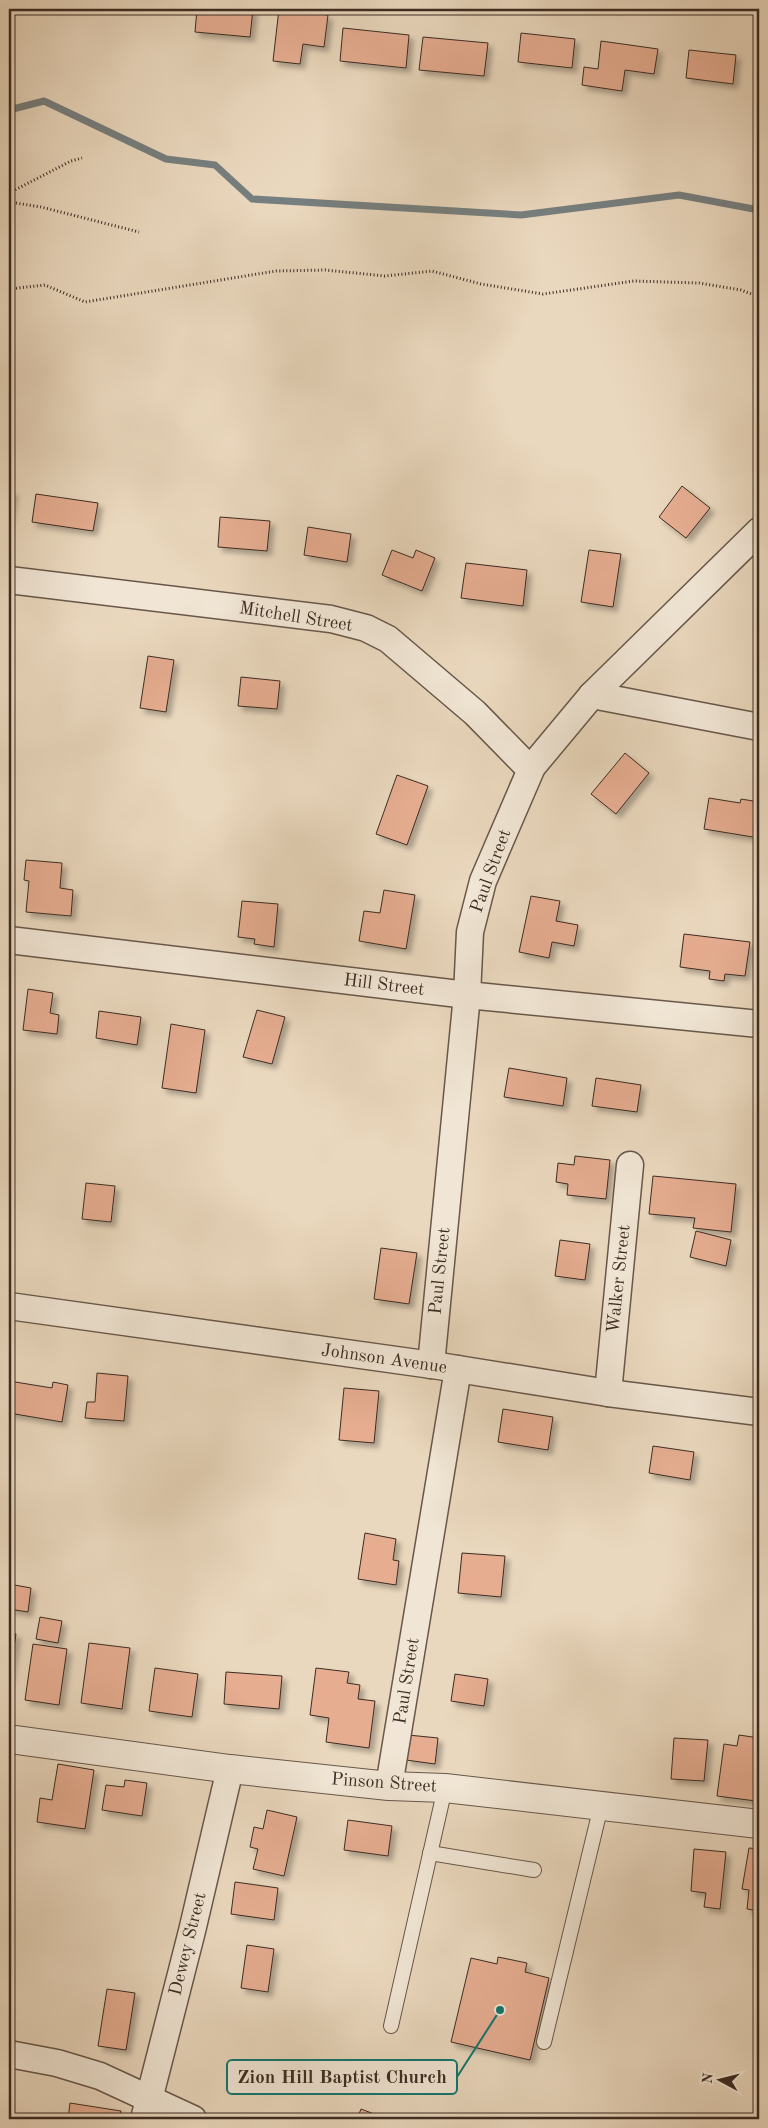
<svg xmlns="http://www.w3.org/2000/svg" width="768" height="2128" viewBox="0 0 768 2128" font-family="'Old Standard TT',serif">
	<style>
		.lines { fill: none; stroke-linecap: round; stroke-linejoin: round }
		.stream { stroke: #767f7f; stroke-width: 7 }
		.building { fill: #e6ad91; stroke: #3c2c23; filter: url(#shadow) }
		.service-casing { stroke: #68574a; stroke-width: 16 }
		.minor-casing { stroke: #68574a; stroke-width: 29 }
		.tertiary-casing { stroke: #68574a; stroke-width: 30 }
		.path { stroke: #3c2c23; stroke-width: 3; stroke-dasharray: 1 2.5; stroke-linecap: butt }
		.service { stroke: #f1e6d5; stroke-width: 14 }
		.minor { stroke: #f1e6d5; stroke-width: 26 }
		.tertiary { stroke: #f1e6d5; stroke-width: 28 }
		.labels { text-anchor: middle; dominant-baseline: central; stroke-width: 5; stroke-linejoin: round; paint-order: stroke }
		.street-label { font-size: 18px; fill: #3c2c23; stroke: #f1e6d5 }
		.leader { fill: none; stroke: #0f766e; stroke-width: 2 }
		.callout-dot { fill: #0f766e; stroke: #f1e6d5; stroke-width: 2 }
		.callout { fill: #f1e6d5; stroke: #0f766e; stroke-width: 2 }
		.callout-label { font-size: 19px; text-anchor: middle; font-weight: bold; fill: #3c2c23 }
	</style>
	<defs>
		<filter id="shadow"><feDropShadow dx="4.5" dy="4.5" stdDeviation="2.5" flood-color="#0004"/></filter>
	</defs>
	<rect width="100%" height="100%" fill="#ead8be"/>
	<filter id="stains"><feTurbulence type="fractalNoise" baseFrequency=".004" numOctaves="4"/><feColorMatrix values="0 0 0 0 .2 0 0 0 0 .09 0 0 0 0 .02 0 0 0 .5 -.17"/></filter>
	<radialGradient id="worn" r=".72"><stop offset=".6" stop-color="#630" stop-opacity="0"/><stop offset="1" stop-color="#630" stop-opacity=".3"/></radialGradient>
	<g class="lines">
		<path class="stream" d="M 9,110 L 44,101 L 166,159 L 215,165 L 252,199 L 521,215 L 679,195 L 759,210"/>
	</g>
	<g class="building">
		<path d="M 197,9 L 253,9 L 250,37 L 195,32 Z"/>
		<path d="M 279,9 L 328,15 L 324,47 L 303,44 L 300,64 L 273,61 Z"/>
		<path d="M 343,28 L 409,35 L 406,68 L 340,61 Z"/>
		<path d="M 521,33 L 575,39 L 572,68 L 518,62 Z"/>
		<path d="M 423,37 L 488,43 L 484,76 L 419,70 Z"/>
		<path d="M 601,41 L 658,49 L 654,74 L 625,70 L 622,91 L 582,85 L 584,67 L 598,69 Z"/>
		<path d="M 689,50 L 736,55 L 733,84 L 686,78 Z"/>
		<path d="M 682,486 L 710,508 L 686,538 L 659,517 Z"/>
		<path d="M 9,490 L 13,491 L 9,522 Z"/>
		<path d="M 36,494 L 98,503 L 93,531 L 32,522 Z"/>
		<path d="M 220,517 L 270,521 L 267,551 L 218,547 Z"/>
		<path d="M 308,527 L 351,534 L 347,562 L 304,555 Z"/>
		<path d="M 392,550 L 413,558 L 416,550 L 435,558 L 422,591 L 382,575 Z"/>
		<path d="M 589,550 L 621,554 L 613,607 L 581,602 Z"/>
		<path d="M 466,563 L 527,570 L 523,606 L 461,598 Z"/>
		<path d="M 759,648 L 759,676 L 755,675 Z"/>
		<path d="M 148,656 L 174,660 L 166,712 L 140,708 Z"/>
		<path d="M 241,677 L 280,681 L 277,709 L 238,706 Z"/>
		<path d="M 625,753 L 649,773 L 616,814 L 591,794 Z"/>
		<path d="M 397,775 L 428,786 L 407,845 L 376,834 Z"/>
		<path d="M 709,798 L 740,803 L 741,799 L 759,802 L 759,838 L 704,829 Z"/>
		<path d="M 26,860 L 62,863 L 60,888 L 73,890 L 71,916 L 26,912 L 29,881 L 24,880 Z"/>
		<path d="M 384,890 L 415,895 L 406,949 L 359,941 L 364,911 L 380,913 Z"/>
		<path d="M 531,896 L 560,901 L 556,921 L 578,925 L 574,946 L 552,942 L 549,958 L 519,952 Z"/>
		<path d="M 242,901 L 278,904 L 274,947 L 254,944 L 255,939 L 238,937 Z"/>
		<path d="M 684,934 L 750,942 L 745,976 L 725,974 L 724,981 L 709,979 L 710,971 L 680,967 Z"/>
		<path d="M 28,989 L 53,993 L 50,1013 L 59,1015 L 57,1034 L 23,1030 Z"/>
		<path d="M 257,1010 L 285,1017 L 272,1064 L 243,1057 Z"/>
		<path d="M 99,1011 L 141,1017 L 137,1045 L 96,1038 Z"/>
		<path d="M 171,1024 L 205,1030 L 196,1093 L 162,1088 Z"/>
		<path d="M 509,1068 L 567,1078 L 563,1106 L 504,1097 Z"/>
		<path d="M 596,1078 L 641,1085 L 637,1112 L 592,1106 Z"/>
		<path d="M 575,1156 L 610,1160 L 606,1199 L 567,1195 L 568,1184 L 556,1182 L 558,1163 L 574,1165 Z"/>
		<path d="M 653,1176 L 736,1184 L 731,1232 L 693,1228 L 695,1218 L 649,1214 Z"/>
		<path d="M 86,1183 L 115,1186 L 111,1222 L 82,1219 Z"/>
		<path d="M 696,1231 L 731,1240 L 726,1266 L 690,1257 Z"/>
		<path d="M 560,1240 L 590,1244 L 585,1280 L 555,1276 Z"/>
		<path d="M 381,1248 L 417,1253 L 409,1304 L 374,1299 Z"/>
		<path d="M 97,1373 L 128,1376 L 124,1421 L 85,1418 L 87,1402 L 95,1402 Z"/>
		<path d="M 9,1381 L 52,1388 L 53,1382 L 68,1385 L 62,1422 L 9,1413 Z"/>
		<path d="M 344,1388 L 379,1391 L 374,1443 L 339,1440 Z"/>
		<path d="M 503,1409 L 553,1417 L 548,1450 L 498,1442 Z"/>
		<path d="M 653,1446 L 694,1452 L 690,1480 L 649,1473 Z"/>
		<path d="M 365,1533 L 396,1539 L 393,1560 L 399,1561 L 396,1585 L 358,1579 Z"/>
		<path d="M 462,1553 L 505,1556 L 501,1597 L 458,1593 Z"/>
		<path d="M 9,1584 L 31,1588 L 28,1612 L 9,1609 Z"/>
		<path d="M 40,1617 L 62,1621 L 58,1643 L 36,1639 Z"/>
		<path d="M 9,1633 L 16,1634 L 9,1682 Z"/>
		<path d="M 89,1643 L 130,1648 L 122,1709 L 81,1703 Z"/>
		<path d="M 33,1644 L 67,1649 L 59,1705 L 25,1700 Z"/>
		<path d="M 155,1668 L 198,1674 L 192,1717 L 149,1711 Z"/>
		<path d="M 316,1668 L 349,1672 L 347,1683 L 360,1685 L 358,1699 L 375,1701 L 369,1748 L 326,1742 L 329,1718 L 310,1715 Z"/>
		<path d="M 226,1672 L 282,1676 L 279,1709 L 224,1704 Z"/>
		<path d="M 455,1674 L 488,1679 L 484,1706 L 451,1701 Z"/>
		<path d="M 408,1735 L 438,1738 L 435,1764 L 406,1760 Z"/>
		<path d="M 739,1735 L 759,1738 L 759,1782 L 756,1801 L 717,1796 L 724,1744 L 737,1746 Z"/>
		<path d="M 674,1738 L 708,1740 L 704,1781 L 671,1779 Z"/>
		<path d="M 58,1764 L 94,1770 L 85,1829 L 37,1822 L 40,1798 L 52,1800 Z"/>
		<path d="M 125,1780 L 147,1783 L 142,1816 L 102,1810 L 106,1785 L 124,1787 Z"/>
		<path d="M 267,1810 L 297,1817 L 284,1876 L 253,1869 L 258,1849 L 250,1847 L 254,1827 L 263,1829 Z"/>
		<path d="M 348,1820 L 392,1826 L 388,1856 L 344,1850 Z"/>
		<path d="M 749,1848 L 759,1849 L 759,1911 L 747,1909 L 749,1890 L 742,1889 Z"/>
		<path d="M 694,1849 L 726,1852 L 720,1909 L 704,1907 L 706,1893 L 691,1891 Z"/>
		<path d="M 235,1882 L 278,1888 L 274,1920 L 231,1914 Z"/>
		<path d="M 247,1945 L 274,1949 L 268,1992 L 241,1988 Z"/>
		<path d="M 498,1957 L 527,1963 L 525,1972 L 549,1978 L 530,2060 L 451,2042 L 471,1958 L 497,1964 Z"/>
		<path d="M 107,1989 L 135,1993 L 126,2050 L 98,2046 Z"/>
		<path d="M 70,2103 L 121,2111 L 119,2119 L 68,2119 Z"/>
		<path d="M 361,2109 L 387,2119 L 357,2119 Z"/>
	</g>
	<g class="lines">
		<defs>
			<g id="service">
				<path d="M 430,1853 L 534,1870"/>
				<path d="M 391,2026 L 445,1788"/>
				<path d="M 544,2042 L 601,1806"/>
			</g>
			<g id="minor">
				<path d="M 9,580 L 331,619 L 366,628 L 388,639 L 475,713 L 525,764 L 532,767"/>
				<path d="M 592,695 L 759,727"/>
				<path d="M 9,940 L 467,995 L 759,1024"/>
				<path d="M 9,1306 L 439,1366 L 608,1393 L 759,1412"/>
				<path d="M 431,1365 L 467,995 L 470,932 L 483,881 L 532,767 L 592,695 L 759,531"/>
				<path d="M 608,1393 L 630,1165"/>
				<path d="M 389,1786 L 458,1369"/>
				<path d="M 9,2054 L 57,2063 L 100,2076 L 193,2119"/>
				<path d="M 144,2119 L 192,1931 L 230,1769"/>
			</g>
			<path id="tertiary" d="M 9,1739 L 230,1769 L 389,1786 L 445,1788 L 759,1824"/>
		</defs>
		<use href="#service" class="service-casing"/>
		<use href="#minor" class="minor-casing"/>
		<use href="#tertiary" class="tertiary-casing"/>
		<g class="path">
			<path d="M 9,193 L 71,161 L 82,158"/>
			<path d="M 9,202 L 41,207 L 139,232"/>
			<path d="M 9,289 L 45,285 L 85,302 L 276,271 L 325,270 L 385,276 L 432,271 L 481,284 L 543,294 L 634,281 L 699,283 L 741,290 L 759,297"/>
		</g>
		<use href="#service" class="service"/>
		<use href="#minor" class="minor"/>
		<use href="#tertiary" class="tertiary"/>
	</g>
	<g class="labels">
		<g class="street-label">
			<text transform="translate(296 617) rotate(9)">Mitchell Street</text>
			<text transform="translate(491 871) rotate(-70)">Paul Street</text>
			<text transform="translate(384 985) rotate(7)">Hill Street</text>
			<text transform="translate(440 1271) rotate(-84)">Paul Street</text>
			<text transform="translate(619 1279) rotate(-84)">Walker Street</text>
			<text transform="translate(384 1359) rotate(8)">Johnson Avenue</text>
			<text transform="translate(407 1681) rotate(-81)">Paul Street</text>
			<text transform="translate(384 1783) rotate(4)">Pinson Street</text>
			<text transform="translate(188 1944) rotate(-76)">Dewey Street</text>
		</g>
	</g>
	<path class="leader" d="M500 2010L457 2077"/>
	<circle class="callout-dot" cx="500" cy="2010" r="5"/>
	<rect class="callout" x="227" y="2060" width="230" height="34" rx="5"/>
	<g class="callout-label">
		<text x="342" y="2083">Zion Hill Baptist Church</text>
	</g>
	<rect width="768" height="2128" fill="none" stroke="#ead8be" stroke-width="30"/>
	<rect x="10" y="10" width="748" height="2108" fill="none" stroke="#3c2c23" stroke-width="2.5"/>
	<rect x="15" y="15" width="738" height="2098" fill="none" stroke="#3c2c23"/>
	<g transform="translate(720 2080) rotate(277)" stroke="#f1e6d5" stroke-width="4" paint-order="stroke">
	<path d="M0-4L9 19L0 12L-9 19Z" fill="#3c2c23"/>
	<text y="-8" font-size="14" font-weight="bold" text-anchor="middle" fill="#3c2c23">N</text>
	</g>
	<rect width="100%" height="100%" filter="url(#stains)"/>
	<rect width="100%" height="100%" fill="url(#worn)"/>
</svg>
